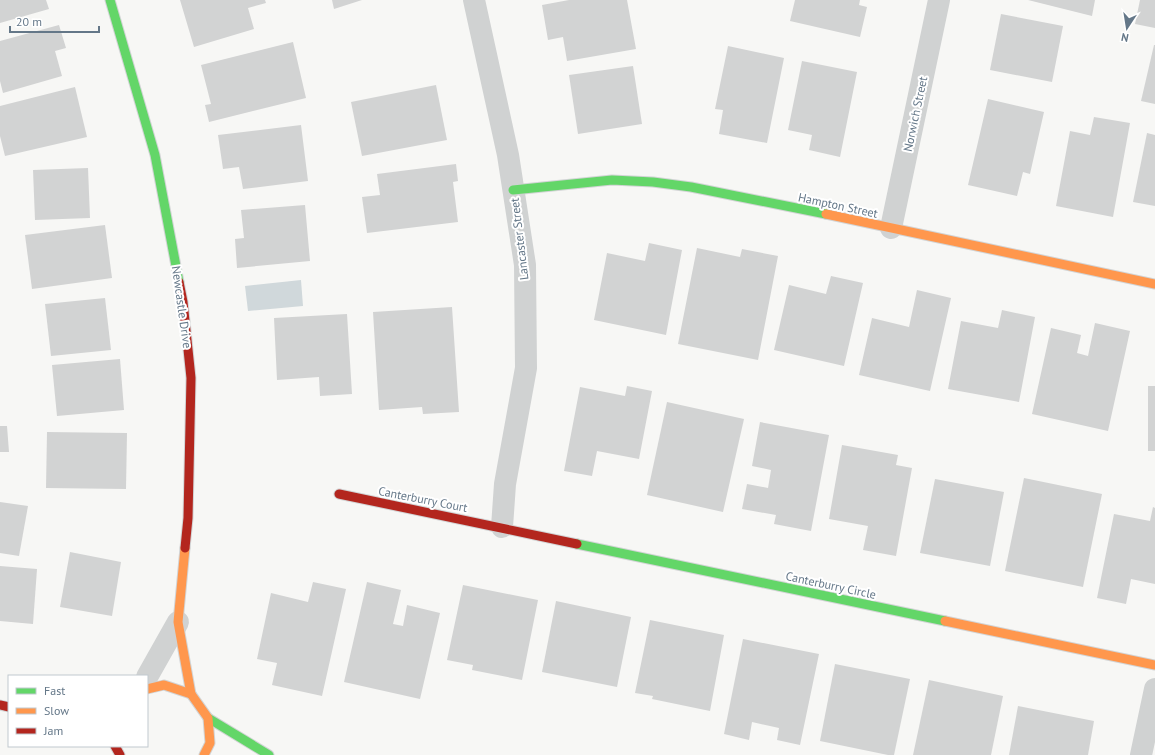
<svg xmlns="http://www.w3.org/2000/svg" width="1155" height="755" viewBox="0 0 1155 755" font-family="'PT Sans',sans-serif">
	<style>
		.water { fill: #d0d8db }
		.building { fill: #d2d3d3 }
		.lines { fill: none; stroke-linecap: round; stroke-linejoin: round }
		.fast-casing { stroke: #d2d4d5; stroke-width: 11 }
		.slow-casing { stroke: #d2d4d5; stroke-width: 11 }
		.jam-casing { stroke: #d2d4d5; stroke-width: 11 }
		.street { stroke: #d0d2d2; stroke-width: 22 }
		.fast { stroke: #63d668; stroke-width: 9 }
		.slow { stroke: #ff974d; stroke-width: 9 }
		.jam { stroke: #b3261e; stroke-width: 9 }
		.labels { text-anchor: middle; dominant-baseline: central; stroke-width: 4; stroke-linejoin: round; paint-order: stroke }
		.street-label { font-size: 12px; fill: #647788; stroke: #fff }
	</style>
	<rect width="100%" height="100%" fill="#f7f7f5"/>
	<path class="water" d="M 301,280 L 303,306 L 248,311 L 245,286 Z"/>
	<g class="building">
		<path d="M 0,0 L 46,0 L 49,9 L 0,23 Z"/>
		<path d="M 180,0 L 265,0 L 266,3 L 248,8 L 254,29 L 194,47 Z"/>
		<path d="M 332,0 L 362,0 L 334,9 Z"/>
		<path d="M 569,0 L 627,0 L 636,49 L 567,61 L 563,37 L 548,40 L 542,5 Z"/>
		<path d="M 795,0 L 860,0 L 859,5 L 867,7 L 860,37 L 790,21 Z"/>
		<path d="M 1028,0 L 1095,0 L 1092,16 Z"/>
		<path d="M 1140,0 L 1155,0 L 1155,28 L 1135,24 Z"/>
		<path d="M 1001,14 L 1063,26 L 1052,82 L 990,70 Z"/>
		<path d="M 59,25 L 66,48 L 55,51 L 62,76 L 3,93 L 0,81 L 0,41 Z"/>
		<path d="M 293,42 L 306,98 L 209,122 L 205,105 L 211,104 L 201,65 Z"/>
		<path d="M 1154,45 L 1155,45 L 1155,104 L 1141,101 Z"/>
		<path d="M 728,46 L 784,58 L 767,143 L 719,134 L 723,110 L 715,109 Z"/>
		<path d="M 802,61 L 857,72 L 840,157 L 809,150 L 812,135 L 788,130 Z"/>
		<path d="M 633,66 L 642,124 L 578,134 L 569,75 Z"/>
		<path d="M 436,85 L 447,140 L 362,156 L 351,102 Z"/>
		<path d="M 75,87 L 87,137 L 5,156 L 0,136 L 0,106 Z"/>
		<path d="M 988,99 L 1044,112 L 1030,174 L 1023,172 L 1017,196 L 968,185 Z"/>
		<path d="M 1094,117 L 1130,123 L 1113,217 L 1056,206 L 1070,131 L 1090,135 Z"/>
		<path d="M 301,125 L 308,181 L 243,189 L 239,167 L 223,169 L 218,135 Z"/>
		<path d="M 1147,133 L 1155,135 L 1155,206 L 1133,202 Z"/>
		<path d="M 456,164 L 458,181 L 453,182 L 458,222 L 367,233 L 362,197 L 380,195 L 377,174 Z"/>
		<path d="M 88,168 L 90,218 L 35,220 L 33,170 Z"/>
		<path d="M 305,205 L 310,261 L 237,268 L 235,239 L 244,238 L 241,210 Z"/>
		<path d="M 105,225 L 112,278 L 32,289 L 25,235 Z"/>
		<path d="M 649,243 L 682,250 L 666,335 L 594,320 L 607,253 L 645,261 Z"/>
		<path d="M 697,248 L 740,257 L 742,249 L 778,256 L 758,360 L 678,344 Z"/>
		<path d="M 831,276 L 863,283 L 844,366 L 774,350 L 789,285 L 826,294 Z"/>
		<path d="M 917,290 L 951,298 L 930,391 L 859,375 L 872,318 L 909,327 Z"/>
		<path d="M 105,298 L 111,350 L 51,356 L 45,304 Z"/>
		<path d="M 452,307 L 459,412 L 423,414 L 422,407 L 379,410 L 373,312 Z"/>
		<path d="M 1002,310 L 1035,317 L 1019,402 L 948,389 L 961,321 L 998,328 Z"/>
		<path d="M 347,314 L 352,394 L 320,396 L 319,377 L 277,380 L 274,318 Z"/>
		<path d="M 1095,323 L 1130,331 L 1108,431 L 1032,414 L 1051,328 L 1081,335 L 1077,353 L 1088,356 Z"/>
		<path d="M 120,359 L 124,410 L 57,416 L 52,365 Z"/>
		<path d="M 627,386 L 652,391 L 639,459 L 597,451 L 592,476 L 564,471 L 580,387 L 625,396 Z"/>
		<rect x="1148" y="386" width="7" height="65"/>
		<path d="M 667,402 L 744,419 L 723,512 L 647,495 Z"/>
		<path d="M 760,422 L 829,435 L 811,531 L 774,524 L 776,515 L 742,509 L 747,484 L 768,488 L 771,470 L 752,466 Z"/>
		<path d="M 0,426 L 7,426 L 9,452 L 0,452 Z"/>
		<path d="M 47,432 L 127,433 L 126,489 L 46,488 Z"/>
		<path d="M 842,445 L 898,455 L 896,465 L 912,468 L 896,556 L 863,550 L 868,526 L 829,519 Z"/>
		<path d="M 1024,478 L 1102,494 L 1083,587 L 1005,571 Z"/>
		<path d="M 935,479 L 1004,492 L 990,566 L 920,553 Z"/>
		<path d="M 0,502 L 28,506 L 19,556 L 0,553 Z"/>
		<path d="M 1153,507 L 1155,508 L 1155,584 L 1131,579 L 1126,604 L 1097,598 L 1114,514 L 1150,521 Z"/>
		<path d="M 70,552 L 121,562 L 112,616 L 60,607 Z"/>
		<path d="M 0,566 L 37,569 L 33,624 L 0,621 Z"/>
		<path d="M 313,582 L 346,589 L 322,696 L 272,685 L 277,663 L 257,659 L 271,593 L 308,602 Z"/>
		<path d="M 367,582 L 401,590 L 393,624 L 403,626 L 407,605 L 440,613 L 420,699 L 344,682 Z"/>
		<path d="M 463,585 L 538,600 L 522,680 L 472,670 L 473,665 L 447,660 Z"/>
		<path d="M 556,601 L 631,617 L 617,687 L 542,672 Z"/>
		<path d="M 650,620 L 724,635 L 710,711 L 652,699 L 653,696 L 635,693 Z"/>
		<path d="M 743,639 L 819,654 L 800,745 L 777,740 L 779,728 L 752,722 L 749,740 L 724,734 Z"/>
		<path d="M 835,664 L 910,679 L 894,755 L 888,755 L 820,741 Z"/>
		<path d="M 929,680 L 1003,696 L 991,755 L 913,755 Z"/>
		<path d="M 1018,706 L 1094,721 L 1088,755 L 1009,755 Z"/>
	</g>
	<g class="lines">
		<defs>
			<g id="fast">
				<path d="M 110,0 L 155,155 L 179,282"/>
				<path d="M 513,190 L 612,180 L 653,182 L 691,187 L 826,214"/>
				<path d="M 577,544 L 945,621"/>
				<path d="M 208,718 L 269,755"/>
			</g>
			<g id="slow">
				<path d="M 826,214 L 1155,284"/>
				<path d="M 185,548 L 178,622 L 191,694"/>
				<path d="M 945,621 L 1155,665"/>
				<path d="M 147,689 L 164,685 L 191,694 L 208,718 L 210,743 L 204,755"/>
			</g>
			<g id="jam">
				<path d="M 179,282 L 183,302 L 191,378 L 188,518 L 185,548"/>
				<path d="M 339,494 L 577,544"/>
				<path d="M 0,705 L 9,707"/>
				<path d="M 115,746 L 120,755"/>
			</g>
		</defs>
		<use href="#fast" class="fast-casing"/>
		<use href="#slow" class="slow-casing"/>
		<use href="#jam" class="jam-casing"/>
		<g class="street">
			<path d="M 474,0 L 508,155 L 525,265 L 526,368 L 505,484 L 502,527"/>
			<path d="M 891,228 L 939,0"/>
			<path d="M 147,677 L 178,622"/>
			<path d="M 1141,755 L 1155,689"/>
		</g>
		<use href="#fast" class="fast"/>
		<use href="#slow" class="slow"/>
		<use href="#jam" class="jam"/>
	</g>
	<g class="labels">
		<g class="street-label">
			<text transform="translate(915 114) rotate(-78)">Norwich Street</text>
			<text transform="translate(838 205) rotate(12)">Hampton Street</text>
			<text transform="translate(519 239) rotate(-97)">Lancaster Street</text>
			<text transform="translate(182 307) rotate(82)">Newcastle Drive</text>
			<text transform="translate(423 499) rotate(11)">Canterburry Court</text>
			<text transform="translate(831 585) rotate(12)">Canterburry Circle</text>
		</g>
	</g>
	<rect x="8" y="675" width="140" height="72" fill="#ffffff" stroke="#c1c9cf"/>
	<rect x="16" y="688" width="20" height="6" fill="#63d668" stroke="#c1c9cf"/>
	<text x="44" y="695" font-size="12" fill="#647788">Fast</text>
	<rect x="16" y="708" width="20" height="6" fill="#ff974d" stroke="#c1c9cf"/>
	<text x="44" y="715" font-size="12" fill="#647788">Slow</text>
	<rect x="16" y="728" width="20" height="6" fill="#b3261e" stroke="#c1c9cf"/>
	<text x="44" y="735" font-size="12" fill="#647788">Jam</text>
	<g transform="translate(1127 28) rotate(192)" stroke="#ffffff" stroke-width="3" paint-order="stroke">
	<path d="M0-3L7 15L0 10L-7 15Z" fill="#647788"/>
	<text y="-6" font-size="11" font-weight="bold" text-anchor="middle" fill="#647788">N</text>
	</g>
	<path d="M10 26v6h89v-6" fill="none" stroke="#647788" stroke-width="2"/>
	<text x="16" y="26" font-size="12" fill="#647788" stroke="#ffffff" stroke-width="3" paint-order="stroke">20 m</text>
</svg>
